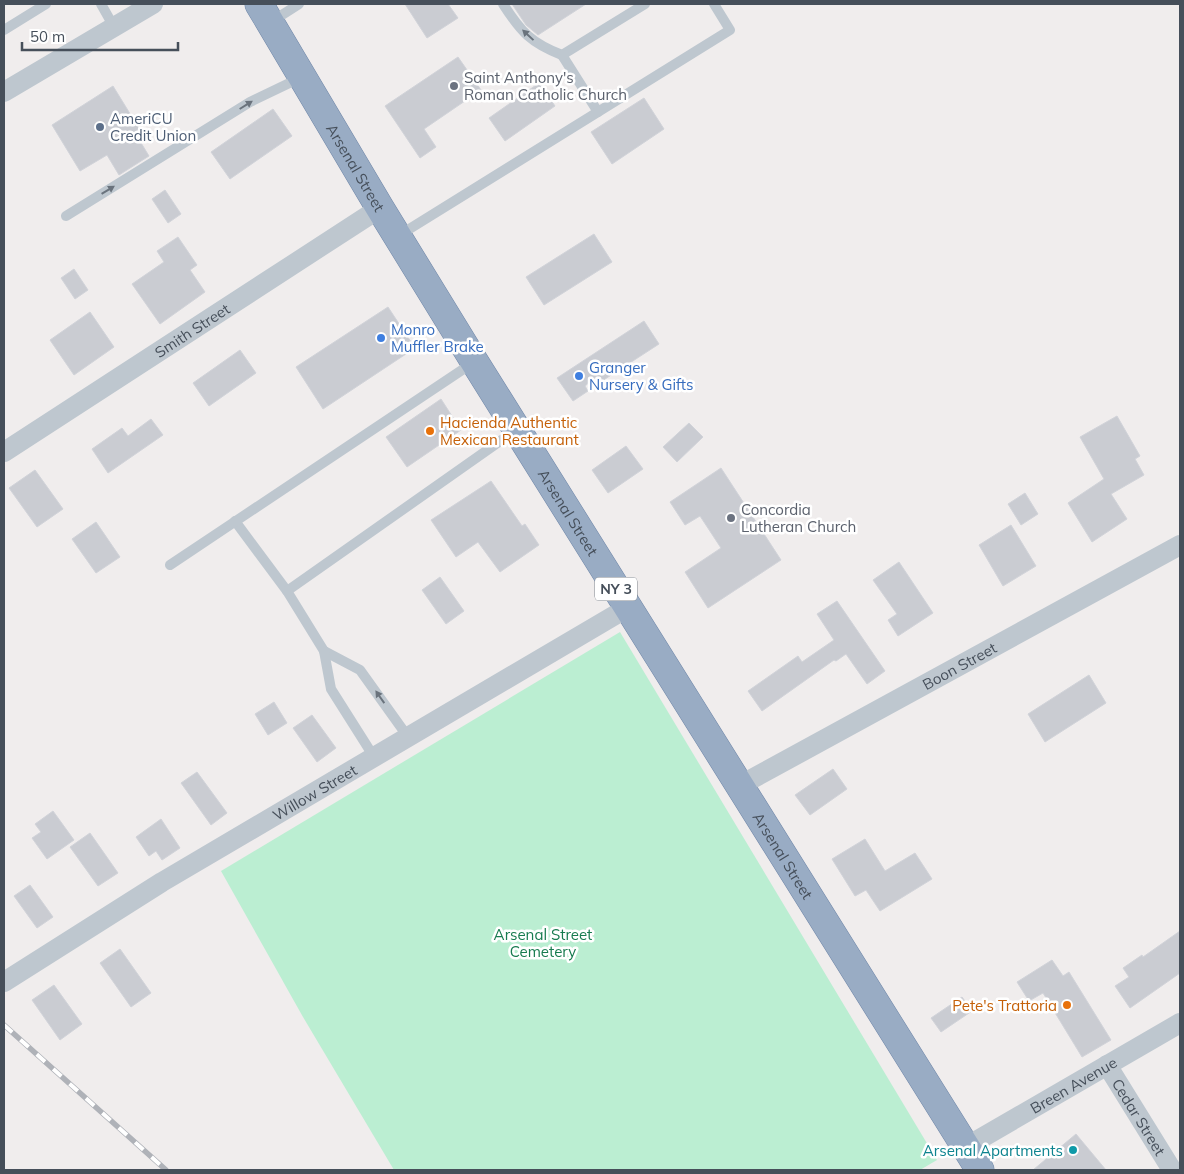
<svg xmlns="http://www.w3.org/2000/svg" width="1184" height="1174" viewBox="0 0 1184 1174" font-family="Mulish,sans-serif">
	<style>
		.green { fill: #bbeed2 }
		.building { fill: #caccd2; stroke: #d1d3d9 }
		.lines { fill: none; stroke-linecap: round; stroke-linejoin: round }
		.trunk-casing { stroke: #7087a8; stroke-width: 29 }
		.service { stroke: #bec7cf; stroke-width: 10 }
		.minor { stroke: #bec7cf; stroke-width: 20 }
		.trunk { stroke: #99acc4; stroke-width: 28 }
		.rail-casing { stroke: #afb2b8; stroke-width: 5.5 }
		.rail { stroke: #fff; stroke-width: 4; stroke-dasharray: 11; stroke-linecap: butt }
		.oneway { fill: #6a737d }
		.worship-dot { fill: #6b7280; stroke: #fff; stroke-width: 2 }
		.service-dot { fill: #5c6f8a; stroke: #fff; stroke-width: 2 }
		.shop-dot { fill: #3f7fe0; stroke: #fff; stroke-width: 2 }
		.food-dot { fill: #e8710a; stroke: #fff; stroke-width: 2 }
		.culture-dot { fill: #0f9aa8; stroke: #fff; stroke-width: 2 }
		.labels { text-anchor: middle; dominant-baseline: central; stroke-width: 5; stroke-linejoin: round; paint-order: stroke }
		.shield { fill: #fff; stroke: #7e848c; stroke-width: 1 }
		.shield-label { font-size: 14px; font-weight: bold; fill: #464f5a }
		.worship-label { font-size: 15px; fill: #5b616d; stroke: #fff; text-anchor: start }
		.service-label { font-size: 15px; fill: #4e5e75; stroke: #fff; text-anchor: start }
		.street-label { font-size: 15px; fill: #464f5a; stroke: #fff }
		.shop-label { font-size: 15px; fill: #366cbe; stroke: #fff; text-anchor: start }
		.food-label { font-size: 15px; fill: #c56008; stroke: #fff; text-anchor: start }
		.park-label { font-size: 15px; fill: #177b4f; stroke: #fff }
		.culture-label { font-size: 15px; fill: #0d838f; stroke: #fff; text-anchor: end }
	</style>
	<rect width="100%" height="100%" fill="#f0eded"/>
	<path class="green" d="M 620,632 L 937,1160 L 920,1170 L 394,1170 L 303,1017 L 221,871 Z"/>
	<g class="building">
		<path d="M 405,4 L 448,4 L 458,18 L 427,38 Z"/>
		<path d="M 512,4 L 586,4 L 538,35 L 526,25 Z"/>
		<path d="M 458,57 L 481,90 L 424,129 L 436,147 L 420,158 L 385,106 Z"/>
		<path d="M 539,83 L 555,106 L 505,141 L 489,118 Z"/>
		<path d="M 113,86 L 140,130 L 135,133 L 149,156 L 119,175 L 107,155 L 80,171 L 52,125 Z"/>
		<path d="M 644,98 L 664,129 L 612,164 L 591,132 Z"/>
		<path d="M 273,109 L 292,136 L 230,179 L 211,152 Z"/>
		<path d="M 165,190 L 181,214 L 168,223 L 152,199 Z"/>
		<path d="M 594,234 L 612,262 L 544,305 L 526,277 Z"/>
		<path d="M 178,237 L 197,265 L 190,270 L 205,292 L 160,324 L 132,284 L 164,262 L 157,251 Z"/>
		<path d="M 74,269 L 88,290 L 75,299 L 61,278 Z"/>
		<path d="M 388,307 L 415,348 L 323,409 L 296,367 Z"/>
		<path d="M 90,312 L 114,347 L 74,375 L 50,340 Z"/>
		<path d="M 644,321 L 659,344 L 602,381 L 597,376 L 585,386 L 588,391 L 573,401 L 557,378 Z"/>
		<path d="M 240,350 L 256,373 L 209,406 L 193,383 Z"/>
		<path d="M 441,399 L 461,430 L 407,467 L 386,437 Z"/>
		<path d="M 1117,416 L 1140,456 L 1135,459 L 1144,475 L 1111,494 L 1127,519 L 1092,542 L 1068,503 L 1104,479 L 1080,437 Z"/>
		<path d="M 151,419 L 163,435 L 108,473 L 92,449 L 122,428 L 128,436 Z"/>
		<path d="M 689,423 L 703,437 L 677,462 L 663,447 Z"/>
		<path d="M 626,446 L 643,469 L 608,493 L 592,470 Z"/>
		<path d="M 721,468 L 781,560 L 708,608 L 685,572 L 721,548 L 700,516 L 685,525 L 670,502 Z"/>
		<path d="M 35,470 L 63,509 L 37,527 L 9,488 Z"/>
		<path d="M 491,481 L 522,526 L 525,524 L 539,545 L 500,572 L 478,542 L 456,557 L 431,520 Z"/>
		<path d="M 1025,493 L 1038,514 L 1021,525 L 1008,504 Z"/>
		<path d="M 96,522 L 120,557 L 96,573 L 72,539 Z"/>
		<path d="M 1011,525 L 1036,566 L 1003,586 L 979,545 Z"/>
		<path d="M 899,562 L 933,613 L 898,636 L 888,620 L 897,614 L 873,580 Z"/>
		<path d="M 440,577 L 464,611 L 446,624 L 422,590 Z"/>
		<path d="M 837,601 L 885,671 L 867,684 L 846,654 L 836,661 L 834,660 L 762,711 L 748,691 L 798,656 L 802,662 L 834,640 L 817,614 Z"/>
		<path d="M 1089,675 L 1106,703 L 1045,742 L 1028,714 Z"/>
		<path d="M 274,702 L 287,723 L 268,735 L 255,714 Z"/>
		<path d="M 312,715 L 336,748 L 317,762 L 293,728 Z"/>
		<path d="M 833,769 L 847,789 L 810,815 L 795,795 Z"/>
		<path d="M 197,772 L 227,813 L 211,825 L 181,783 Z"/>
		<path d="M 53,811 L 74,840 L 47,859 L 32,838 L 41,832 L 35,824 Z"/>
		<path d="M 161,819 L 180,848 L 162,860 L 156,851 L 149,856 L 136,837 Z"/>
		<path d="M 90,833 L 118,873 L 98,886 L 70,847 Z"/>
		<path d="M 865,839 L 885,871 L 915,853 L 932,879 L 880,911 L 866,890 L 855,896 L 832,859 Z"/>
		<path d="M 30,885 L 53,917 L 37,928 L 14,896 Z"/>
		<path d="M 1180,931 L 1180,973 L 1130,1008 L 1115,986 L 1129,977 L 1123,968 L 1142,955 L 1143,957 Z"/>
		<path d="M 120,949 L 151,993 L 131,1007 L 100,963 Z"/>
		<path d="M 1052,960 L 1063,976 L 1069,972 L 1111,1040 L 1082,1057 L 1043,993 L 1029,1001 L 1017,982 Z"/>
		<path d="M 54,985 L 82,1024 L 60,1040 L 32,1000 Z"/>
		<path d="M 962,997 L 972,1011 L 941,1032 L 931,1018 Z"/>
		<path d="M 1076,1134 L 1106,1170 L 1033,1170 Z"/>
	</g>
	<g class="lines">
		<defs>
			<g id="trunk">
				<path id="s6" d="M 259,4 L 380,208 L 474,361 L 980,1170"/>
			</g>
		</defs>
		<use href="#trunk" class="trunk-casing"/>
		<g class="service">
			<path d="M 101,4 L 114,27"/>
			<path d="M 503,4 C 521,32 531,43 562,55"/>
			<path d="M 271,22 L 299,4"/>
			<path d="M 4,30 L 46,4"/>
			<path d="M 598,112 L 562,55 L 645,4"/>
			<path d="M 66,216 L 250,102 L 302,77"/>
			<path d="M 398,236 L 730,30 L 714,4"/>
			<path d="M 235,521 L 287,591"/>
			<path d="M 170,565 L 474,362"/>
			<path d="M 324,651 L 360,670 L 408,737"/>
			<path d="M 374,757 L 331,689 L 324,651 L 287,591 L 516,430"/>
		</g>
		<g class="minor">
			<path d="M 4,92 L 153,4"/>
			<path id="s1" d="M 4,452 L 380,208"/>
			<path id="s2" d="M 739,786 L 1180,545"/>
			<path id="s3" d="M 4,982 L 162,882 L 627,608"/>
			<path id="s4" d="M 1107,1065 L 1172,1170"/>
			<path id="s5" d="M 966,1147 L 1180,1023"/>
		</g>
		<use href="#trunk" class="trunk"/>
		<defs>
			<path id="rail" d="M 4,1025 L 166,1170"/>
		</defs>
		<use href="#rail" class="rail-casing"/>
		<use href="#rail" class="rail"/>
	</g>
	<defs><path id="oneway-solid" d="M-6-.8H1V-3.2L6.5 0L1 3.2V.8H-6Z" transform="scale(1.25)"/></defs>
	<g class="oneway">
		<use href="#oneway-solid" transform="translate(528 35) rotate(-137)"/>
		<use href="#oneway-solid" transform="translate(246 105) rotate(-32)"/>
		<use href="#oneway-solid" transform="translate(108 190) rotate(-31)"/>
		<use href="#oneway-solid" transform="translate(380 697) rotate(-125)"/>
	</g>
	<g class="worship-dot">
		<circle cx="454" cy="86" r="5"/>
		<circle cx="731" cy="518" r="5"/>
	</g>
	<circle class="service-dot" cx="100" cy="127" r="5"/>
	<g class="shop-dot">
		<circle cx="381" cy="338" r="5"/>
		<circle cx="579" cy="376" r="5"/>
	</g>
	<g class="food-dot">
		<circle cx="430" cy="431" r="5"/>
		<circle cx="1067" cy="1005" r="5"/>
	</g>
	<circle class="culture-dot" cx="1073" cy="1150" r="5"/>
	<g class="labels">
		<rect class="shield" x="595" y="577.5" width="42" height="23" rx="4"/>
		<g class="shield-label">
			<text x="616" y="589">NY 3</text>
		</g>
		<g class="worship-label">
			<text x="464" y="77">Saint Anthony's<tspan x="464" dy="17">Roman Catholic Church</tspan></text>
			<text x="741" y="509">Concordia<tspan x="741" dy="17">Lutheran Church</tspan></text>
		</g>
		<g class="service-label">
			<text x="110" y="118">AmeriCU<tspan x="110" dy="17">Credit Union</tspan></text>
		</g>
		<g class="street-label">
			<text stroke="none"><textPath href="#s6" startOffset="190">Arsenal Street</textPath></text>
			<text stroke="none"><textPath href="#s1" startOffset="224">Smith Street</textPath></text>
			<text stroke="none"><textPath href="#s6" startOffset="595">Arsenal Street</textPath></text>
			<text stroke="none"><textPath href="#s2" startOffset="251">Boon Street</textPath></text>
			<text stroke="none"><textPath href="#s3" startOffset="364">Willow Street</textPath></text>
			<text stroke="none"><textPath href="#s6" startOffset="1000">Arsenal Street</textPath></text>
			<text stroke="none"><textPath href="#s5" startOffset="124">Breen Avenue</textPath></text>
			<text stroke="none"><textPath href="#s4" startOffset="61">Cedar Street</textPath></text>
		</g>
		<g class="shop-label">
			<text x="391" y="329">Monro<tspan x="391" dy="17">Muffler Brake</tspan></text>
			<text x="589" y="367">Granger<tspan x="589" dy="17">Nursery &amp; Gifts</tspan></text>
		</g>
		<g class="food-label">
			<text x="440" y="422">Hacienda Authentic<tspan x="440" dy="17">Mexican Restaurant</tspan></text>
			<text x="1057" y="1005" text-anchor="end">Pete's Trattoria</text>
		</g>
		<g class="park-label">
			<text x="543" y="934">Arsenal Street<tspan x="543" dy="17">Cemetery</tspan></text>
		</g>
		<g class="culture-label">
			<text x="1063" y="1150">Arsenal Apartments</text>
		</g>
	</g>
	<rect width="1184" height="1174" fill="none" stroke="#464f5a" stroke-width="10"/>
	<path d="M22 42v8h156v-8" fill="none" stroke="#464f5a" stroke-width="2.5"/>
	<text x="30" y="42" font-size="15" fill="#464f5a" stroke="#ffffff" stroke-width="4" paint-order="stroke">50 m</text>
</svg>
